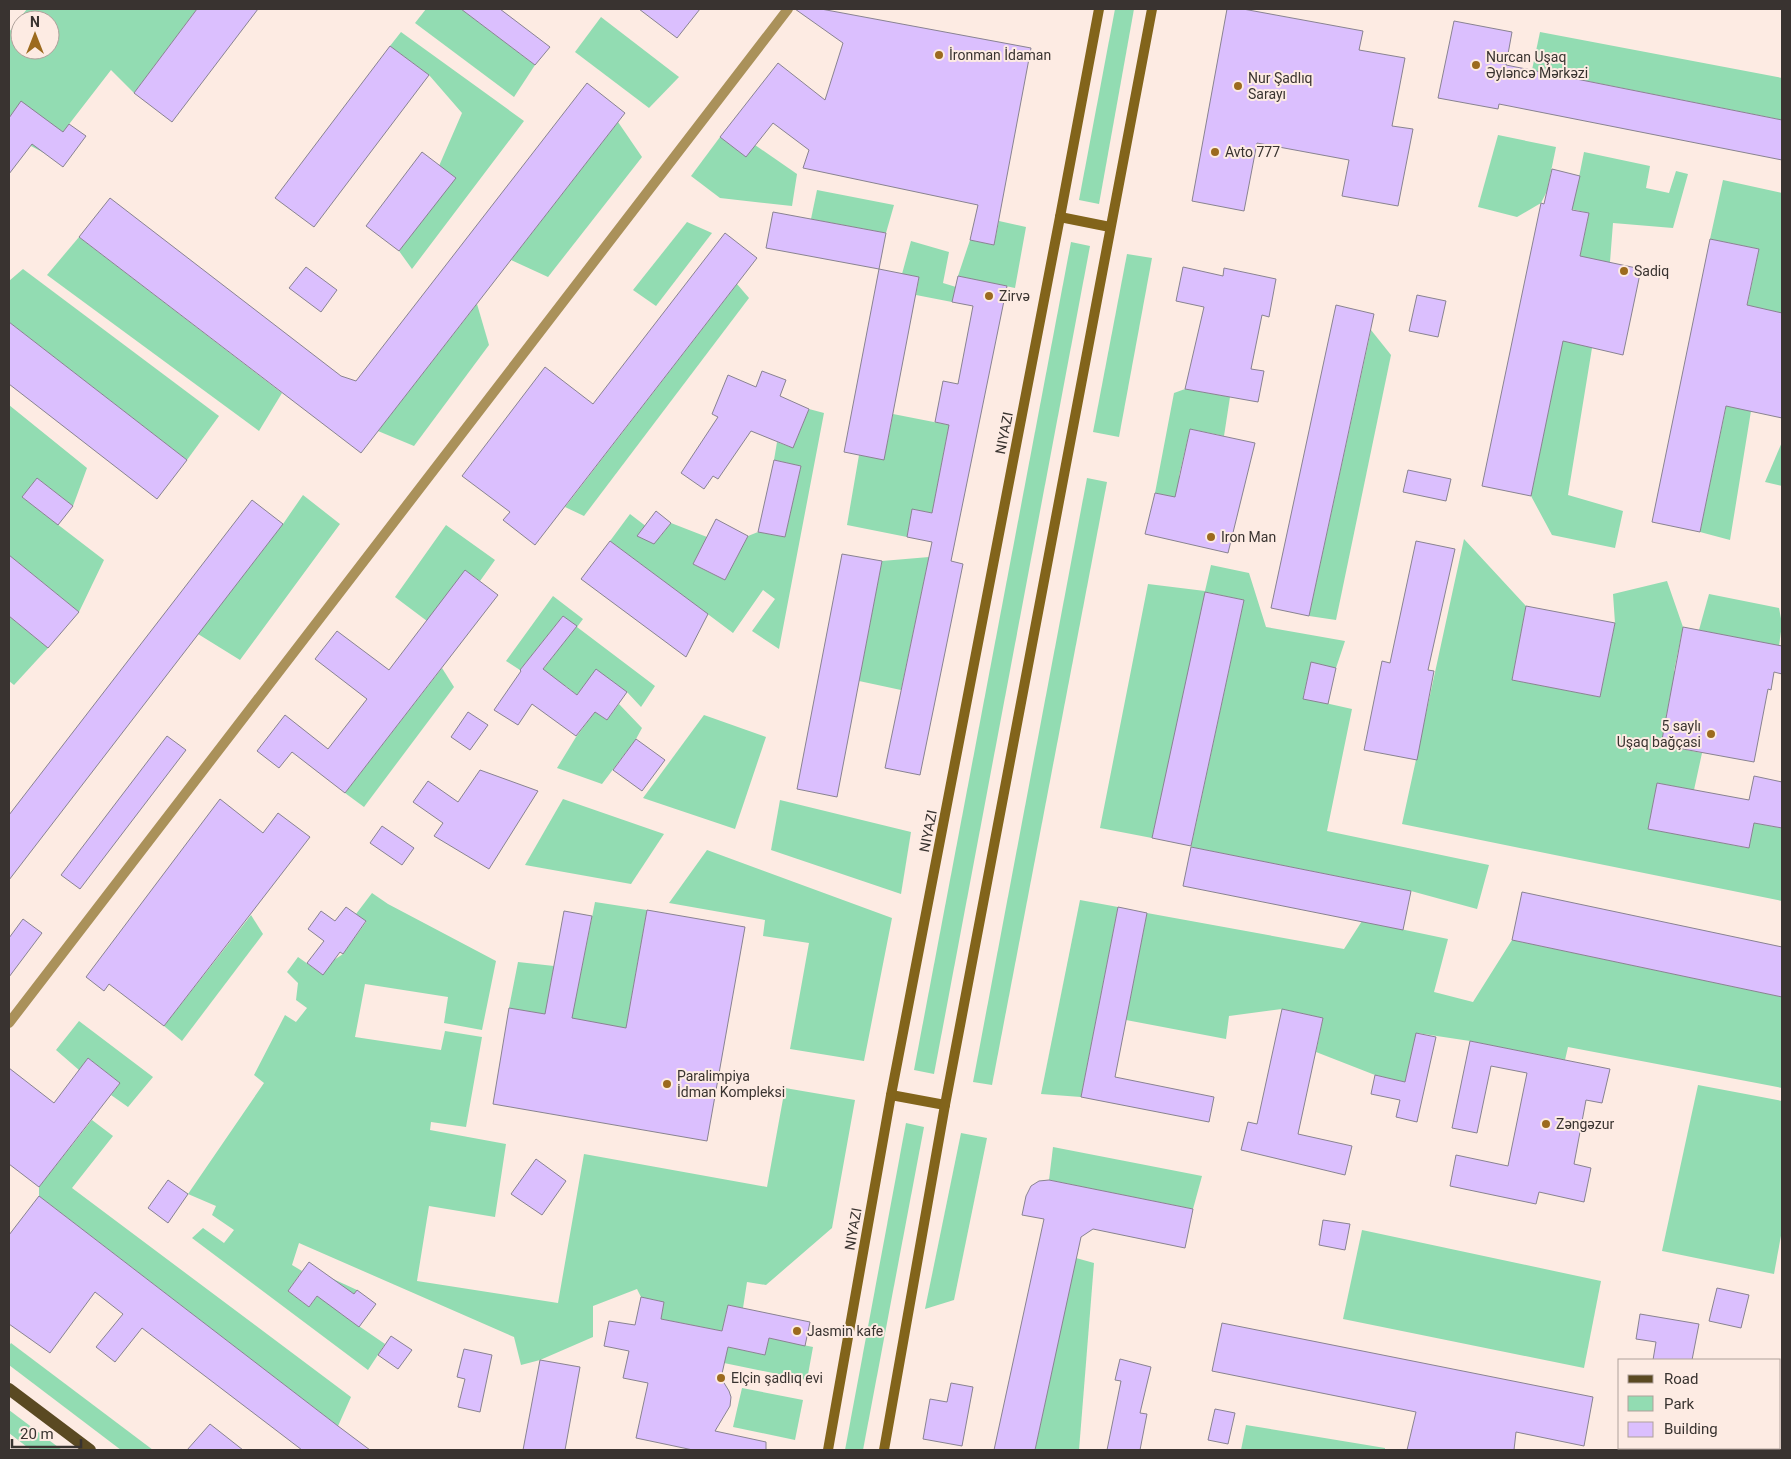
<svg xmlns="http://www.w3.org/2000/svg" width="1791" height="1459" viewBox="0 0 1791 1459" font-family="Roboto,sans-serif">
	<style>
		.green { fill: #92dcb2; fill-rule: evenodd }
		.building { fill: #dbbffe; stroke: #898391 }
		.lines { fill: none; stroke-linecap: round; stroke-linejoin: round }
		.minor { stroke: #aa915a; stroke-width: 10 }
		.secondary { stroke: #82641b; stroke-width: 10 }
		.primary { stroke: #5a4922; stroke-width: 12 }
		.poi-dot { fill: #9c6a1e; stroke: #fdebe3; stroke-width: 2 }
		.labels { text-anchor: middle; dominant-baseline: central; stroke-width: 4; stroke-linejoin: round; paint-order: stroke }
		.poi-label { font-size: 14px; fill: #393330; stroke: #fdebe3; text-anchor: start }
		.street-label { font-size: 14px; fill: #393330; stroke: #fdebe3 }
	</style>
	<rect width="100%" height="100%" fill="#fdebe3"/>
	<g class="green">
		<path d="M 27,9 L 197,9 L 134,93 L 111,70 L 46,154 L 31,146 L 21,102 L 9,118 L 9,32 ZM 20,20 L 50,20 L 50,50 L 20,50 Z"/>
		<path d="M 426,9 L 461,9 L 535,65 L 514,97 L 415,23 Z"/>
		<path d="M 1115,9 L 1134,9 L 1099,204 L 1079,200 Z"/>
		<path d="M 601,17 L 679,77 L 649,108 L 575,52 Z"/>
		<path d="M 401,32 L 524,121 L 412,269 L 399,251 L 455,178 L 439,166 L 462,113 L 429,75 L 390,46 Z"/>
		<path d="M 1540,32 L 1782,78 L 1782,120 L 1532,70 Z"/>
		<path d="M 618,122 L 642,157 L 548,277 L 511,260 Z"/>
		<path d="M 1498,135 L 1556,147 L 1547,191 L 1541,203 L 1517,217 L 1478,207 Z"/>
		<path d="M 720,137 L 755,145 L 797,174 L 792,206 L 720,198 L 691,176 Z"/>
		<path d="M 1584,152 L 1650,166 L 1646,188 L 1669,193 L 1676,171 L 1688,174 L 1673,228 L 1613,223 L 1610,262 L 1592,348 L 1568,495 L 1623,511 L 1615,548 L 1552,535 L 1531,496 L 1589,213 L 1571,209 L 1575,197 Z"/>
		<path d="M 1723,180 L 1782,193 L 1782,313 L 1773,311 L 1751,411 L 1730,540 L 1700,532 L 1759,249 L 1710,239 Z"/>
		<path d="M 817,190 L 894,205 L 886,233 L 811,219 Z"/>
		<path d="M 999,221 L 1026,227 L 1015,288 L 958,276 L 970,240 L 994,245 Z"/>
		<path d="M 687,222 L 712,233 L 656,306 L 633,290 Z"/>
		<path d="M 79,237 L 282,393 L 259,431 L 47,275 Z"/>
		<path d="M 911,241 L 949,252 L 943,283 L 956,287 L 952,302 L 916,295 L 919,277 L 902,274 Z"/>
		<path d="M 1071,242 L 1090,246 L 934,1074 L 914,1070 Z"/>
		<path d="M 1127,254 L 1152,258 L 1119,437 L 1093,432 Z"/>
		<path d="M 23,269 L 219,416 L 187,460 L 9,322 L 9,281 Z"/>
		<path d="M 737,284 L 749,298 L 584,516 L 565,507 Z"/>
		<path d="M 477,304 L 489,345 L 414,446 L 378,431 Z"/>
		<path d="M 1371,330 L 1391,355 L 1336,620 L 1309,616 Z"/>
		<path d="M 1185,389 L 1230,397 L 1224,436 L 1190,429 L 1179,476 L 1209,505 L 1155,493 L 1174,393 Z"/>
		<path d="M 9,405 L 87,468 L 73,506 L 37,478 L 22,497 L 104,560 L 79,612 L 9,555 Z"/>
		<path d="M 809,409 L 824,413 L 779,649 L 752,631 L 775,599 L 763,590 L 733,633 L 610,541 L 630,514 L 660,537 L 671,523 L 707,537 L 693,564 L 725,580 L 748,536 L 758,532 L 785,537 L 801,466 L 774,460 L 777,442 L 793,448 Z"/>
		<path d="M 893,414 L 949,425 L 932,513 L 912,509 L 907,537 L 847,525 L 859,455 L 884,459 Z"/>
		<path d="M 1782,442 L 1782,486 L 1765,482 Z"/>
		<path d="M 1087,478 L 1107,482 L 992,1085 L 973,1082 Z"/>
		<path d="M 303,495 L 340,524 L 240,660 L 198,634 L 283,524 Z"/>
		<path d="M 446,525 L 495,560 L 480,581 L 466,571 L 427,621 L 395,597 Z"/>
		<path d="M 1464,539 L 1526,606 L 1512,680 L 1600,697 L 1615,623 L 1613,594 L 1667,581 L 1683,627 L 1674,671 L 1711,678 L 1670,696 L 1661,745 L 1702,753 L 1694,790 L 1657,783 L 1649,829 L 1748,848 L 1754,823 L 1782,828 L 1782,901 L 1402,824 Z"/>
		<path d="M 929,557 L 901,690 L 859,681 L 882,561 Z"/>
		<path d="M 1211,565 L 1249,573 L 1266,627 L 1345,641 L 1336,668 L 1311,663 L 1303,698 L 1352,709 L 1327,831 L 1489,865 L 1477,909 L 1411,891 L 1191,847 L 1244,600 L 1206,592 L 1152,838 L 1100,828 L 1148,584 L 1205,591 Z"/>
		<path d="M 1709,594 L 1779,608 L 1782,624 L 1779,646 L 1699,630 Z"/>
		<path d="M 553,596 L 583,619 L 577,627 L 655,686 L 641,707 L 627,692 L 596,670 L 577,695 L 566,686 L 534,681 L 576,627 L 563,616 L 520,670 L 506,661 Z"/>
		<path d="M 9,616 L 48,648 L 14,685 L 9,681 Z"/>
		<path d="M 442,668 L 454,687 L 364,807 L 345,793 Z"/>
		<path d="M 619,704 L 642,728 L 636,739 L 602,784 L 557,768 L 576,737 L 595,712 L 607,720 Z"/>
		<path d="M 704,715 L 766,737 L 735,829 L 643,798 Z"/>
		<path d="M 563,799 L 664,834 L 631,884 L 525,865 Z"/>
		<path d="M 780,800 L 911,832 L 901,894 L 771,850 Z"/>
		<path d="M 707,850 L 892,918 L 864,1061 L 790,1049 L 809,943 L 763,936 L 765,920 L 669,903 Z"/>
		<path d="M 372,893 L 388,904 L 496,961 L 482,1030 L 444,1023 L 448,997 L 365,984 L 355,1037 L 441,1050 L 445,1031 L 482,1037 L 466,1127 L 431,1122 L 430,1130 L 506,1144 L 495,1217 L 429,1206 L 417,1281 L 558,1303 L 584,1154 L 767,1187 L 785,1088 L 855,1100 L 832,1228 L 766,1285 L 747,1282 L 743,1308 L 728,1305 L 722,1331 L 661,1319 L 664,1302 L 641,1297 L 637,1289 L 593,1306 L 593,1337 L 540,1360 L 521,1365 L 514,1337 L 299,1243 L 292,1265 L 302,1271 L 288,1291 L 309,1307 L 331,1278 L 357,1290 L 340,1313 L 385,1344 L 368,1370 L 192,1238 L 203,1228 L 224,1243 L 234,1230 L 212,1215 L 216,1206 L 188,1194 L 264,1083 L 254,1075 L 285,1015 L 296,1022 L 307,1008 L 296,1000 L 298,983 L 287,972 L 298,957 L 322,974 L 334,960 L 343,954 L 366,922 L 356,914 Z"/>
		<path d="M 1080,900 L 1118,907 L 1081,1097 L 1041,1094 Z"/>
		<path d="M 595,902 L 647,910 L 626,1028 L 509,1008 L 518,962 L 554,966 L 549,992 L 576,997 Z"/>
		<path d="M 1147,913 L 1344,949 L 1362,921 L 1448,939 L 1434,992 L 1473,1002 L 1512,940 L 1782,997 L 1782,1088 L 1568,1047 L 1565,1060 L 1470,1041 L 1417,1033 L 1405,1082 L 1375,1075 L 1316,1052 L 1323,1018 L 1282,1009 L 1229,1016 L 1226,1039 L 1126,1020 Z"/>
		<path d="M 251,915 L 263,934 L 182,1041 L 164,1026 Z"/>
		<path d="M 79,1021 L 153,1077 L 128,1107 L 111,1095 L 120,1083 L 88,1058 L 79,1070 L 56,1050 Z"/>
		<path d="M 1698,1085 L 1782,1101 L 1782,1230 L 1774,1274 L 1662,1251 Z"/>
		<path d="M 92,1120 L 113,1136 L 72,1188 L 351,1397 L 338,1426 L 39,1196 L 39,1187 Z"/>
		<path d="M 906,1123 L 924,1127 L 863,1450 L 845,1450 Z"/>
		<path d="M 961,1133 L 987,1138 L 954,1300 L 925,1309 Z"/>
		<path d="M 1053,1147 L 1202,1176 L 1193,1209 L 1049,1180 Z"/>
		<path d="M 1362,1230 L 1601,1281 L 1584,1368 L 1343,1319 Z"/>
		<path d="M 1076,1258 L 1094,1263 L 1079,1450 L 1035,1450 Z"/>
		<path d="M 769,1338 L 813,1347 L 807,1380 L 724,1363 L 728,1347 L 765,1355 Z"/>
		<path d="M 11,1343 L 153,1450 L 121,1450 L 9,1365 L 9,1346 Z"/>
		<path d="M 742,1388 L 803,1400 L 795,1440 L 733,1427 Z"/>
		<path d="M 9,1410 L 62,1450 L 31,1450 L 9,1433 Z"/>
		<path d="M 1246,1425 L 1385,1448 L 1385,1450 L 1241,1450 Z"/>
	</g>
	<g class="building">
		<path d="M 197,9 L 258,9 L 172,122 L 134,93 Z"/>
		<path d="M 461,9 L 500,9 L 550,47 L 535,65 Z"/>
		<path d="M 639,9 L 700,9 L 677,38 Z"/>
		<path d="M 795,9 L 821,9 L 1031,48 L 994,245 L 970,240 L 978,205 L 803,168 L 809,150 L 773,123 L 746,157 L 720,137 L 778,63 L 825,100 L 843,43 Z"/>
		<path d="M 1227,9 L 1243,9 L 1363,31 L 1359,50 L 1405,58 L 1392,126 L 1413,129 L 1398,206 L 1342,196 L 1349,160 L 1257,143 L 1244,211 L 1192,201 Z"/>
		<path d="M 1454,21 L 1512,32 L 1506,65 L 1782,120 L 1782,160 L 1499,104 L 1498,109 L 1438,98 Z"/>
		<path d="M 390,46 L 429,75 L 314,227 L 275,198 Z"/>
		<path d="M 587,83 L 625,113 L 361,453 L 79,237 L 110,198 L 341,376 L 356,381 Z"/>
		<path d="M 21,101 L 63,132 L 69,124 L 86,136 L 63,167 L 32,144 L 9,174 L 9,118 Z"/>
		<path d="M 422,152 L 456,178 L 399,251 L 366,226 Z"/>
		<path d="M 1552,169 L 1580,176 L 1572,210 L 1589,213 L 1580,256 L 1641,269 L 1623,355 L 1563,341 L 1531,496 L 1482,486 L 1541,203 L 1544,204 Z"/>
		<path d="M 773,212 L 886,233 L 879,269 L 766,248 Z"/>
		<path d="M 725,233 L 757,258 L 535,545 L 503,520 L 510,512 L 462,476 L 545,367 L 593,404 Z"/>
		<path d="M 1710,239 L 1759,249 L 1747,305 L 1782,313 L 1782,418 L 1726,406 L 1700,532 L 1652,522 Z"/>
		<path d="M 306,267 L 337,290 L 321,312 L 289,288 Z"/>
		<path d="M 1183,267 L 1223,276 L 1224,268 L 1276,279 L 1269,317 L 1262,315 L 1251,369 L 1264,371 L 1258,402 L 1185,389 L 1204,307 L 1176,301 Z"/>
		<path d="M 879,269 L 919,277 L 884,460 L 844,452 Z"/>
		<path d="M 958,276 L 1007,286 L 951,561 L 963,564 L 920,775 L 885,768 L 932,542 L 907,537 L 912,509 L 932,513 L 949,425 L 935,422 L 943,381 L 958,384 L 973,306 L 952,302 Z"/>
		<path d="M 1417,295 L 1446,301 L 1438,337 L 1409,331 Z"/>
		<path d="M 1336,305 L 1374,314 L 1309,616 L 1271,608 Z"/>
		<path d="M 9,322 L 187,460 L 157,499 L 9,384 Z"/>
		<path d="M 762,371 L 786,380 L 780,396 L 809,409 L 793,448 L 751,431 L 718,479 L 713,476 L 704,489 L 681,473 L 718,417 L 712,414 L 728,375 L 756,387 Z"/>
		<path d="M 1190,429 L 1255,443 L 1228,553 L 1145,534 L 1155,493 L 1175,497 Z"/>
		<path d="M 774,460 L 801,466 L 785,537 L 758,532 Z"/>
		<path d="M 1408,470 L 1451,479 L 1446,501 L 1403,492 Z"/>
		<path d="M 37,478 L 73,506 L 58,525 L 22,497 Z"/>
		<path d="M 252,500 L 283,524 L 9,880 L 9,815 Z"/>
		<path d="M 656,511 L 671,523 L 654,544 L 637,536 Z"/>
		<path d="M 716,519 L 748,536 L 725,580 L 693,564 Z"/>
		<path d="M 610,541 L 708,614 L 686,657 L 581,579 Z"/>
		<path d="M 1416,541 L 1455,549 L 1428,670 L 1434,671 L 1417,760 L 1364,750 L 1382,661 L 1390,663 Z"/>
		<path d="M 842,554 L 882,561 L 837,797 L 797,789 Z"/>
		<path d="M 9,555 L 79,612 L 48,648 L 9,616 Z"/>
		<path d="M 465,570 L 498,595 L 345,793 L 292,752 L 279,768 L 257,751 L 285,715 L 328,749 L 367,699 L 315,659 L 337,631 L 389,670 Z"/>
		<path d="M 1205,592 L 1244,600 L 1191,846 L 1152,838 Z"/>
		<path d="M 1526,606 L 1615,623 L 1600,697 L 1512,680 Z"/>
		<path d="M 563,616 L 577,626 L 543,669 L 577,695 L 596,669 L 627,692 L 607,720 L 595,712 L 576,736 L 532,704 L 518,725 L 494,710 L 521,671 L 520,670 Z"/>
		<path d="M 1683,627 L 1782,646 L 1782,674 L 1774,672 L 1771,690 L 1768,689 L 1754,762 L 1661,745 Z"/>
		<path d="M 1311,662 L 1336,668 L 1328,704 L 1303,699 Z"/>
		<path d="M 468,712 L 488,725 L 470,750 L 451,737 Z"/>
		<path d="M 167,736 L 186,750 L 80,889 L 61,875 Z"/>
		<path d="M 636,739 L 665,760 L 642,791 L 613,770 Z"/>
		<path d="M 480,770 L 538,791 L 489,869 L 434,836 L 443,823 L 413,802 L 428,781 L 458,802 Z"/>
		<path d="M 1754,776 L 1782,782 L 1782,828 L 1754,823 L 1749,848 L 1648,829 L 1657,783 L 1749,800 Z"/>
		<path d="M 220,799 L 263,833 L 278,813 L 310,837 L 164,1026 L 109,984 L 104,991 L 86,977 Z"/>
		<path d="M 382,826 L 414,848 L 402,865 L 370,843 Z"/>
		<path d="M 1191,847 L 1411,891 L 1403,930 L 1183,886 Z"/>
		<path d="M 1522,892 L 1782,947 L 1782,997 L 1512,940 Z"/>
		<path d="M 346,907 L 366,921 L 343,954 L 340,952 L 323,975 L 307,963 L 324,941 L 308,929 L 321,911 L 335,921 Z"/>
		<path d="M 1118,907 L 1147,913 L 1115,1077 L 1214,1097 L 1209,1122 L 1081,1097 Z"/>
		<path d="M 647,910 L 745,927 L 707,1141 L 493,1104 L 509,1008 L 545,1014 L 564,911 L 592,916 L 572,1018 L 626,1028 Z"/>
		<path d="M 23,919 L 42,933 L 9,977 L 9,938 Z"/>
		<path d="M 1282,1009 L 1323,1018 L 1298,1134 L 1352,1146 L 1345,1175 L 1241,1150 L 1248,1122 L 1257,1124 Z"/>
		<path d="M 1416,1033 L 1436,1037 L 1417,1122 L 1396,1117 L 1400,1100 L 1371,1094 L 1375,1075 L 1405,1082 Z"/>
		<path d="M 1470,1041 L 1610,1069 L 1602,1103 L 1586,1100 L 1574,1164 L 1591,1168 L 1584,1202 L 1539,1192 L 1536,1204 L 1450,1186 L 1456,1155 L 1508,1166 L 1527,1073 L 1491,1066 L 1477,1133 L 1452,1128 Z"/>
		<path d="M 88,1058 L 120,1083 L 39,1187 L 9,1164 L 9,1068 L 54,1103 Z"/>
		<path d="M 536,1159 L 566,1181 L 542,1215 L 511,1194 Z"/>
		<path d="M 168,1180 L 188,1194 L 168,1223 L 148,1208 Z"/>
		<path d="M 1049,1180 L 1193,1209 L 1185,1248 L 1093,1229 L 1081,1237 L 1035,1450 L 994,1450 L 1044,1219 L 1022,1215 L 1026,1196 L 1031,1186 L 1039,1181 Z"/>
		<path d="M 39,1196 L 338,1426 L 370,1450 L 302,1450 L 142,1328 L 115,1362 L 96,1347 L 123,1314 L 95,1292 L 50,1353 L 9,1324 L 9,1235 Z"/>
		<path d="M 1323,1220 L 1350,1224 L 1345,1250 L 1319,1245 Z"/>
		<path d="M 309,1262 L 354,1294 L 357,1290 L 376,1304 L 359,1327 L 317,1296 L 309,1307 L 288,1291 Z"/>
		<path d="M 1717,1288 L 1749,1295 L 1741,1328 L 1709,1321 Z"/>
		<path d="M 641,1297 L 664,1302 L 661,1319 L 722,1331 L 728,1305 L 810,1322 L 805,1346 L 769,1338 L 765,1355 L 728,1347 L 721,1378 L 729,1391 L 731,1397 L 730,1406 L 715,1431 L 766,1442 L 766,1450 L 693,1450 L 636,1438 L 648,1383 L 623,1378 L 629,1351 L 604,1346 L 609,1321 L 635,1325 Z"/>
		<path d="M 1640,1314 L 1699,1324 L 1692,1360 L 1653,1360 L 1656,1342 L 1636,1339 Z"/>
		<path d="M 1222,1323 L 1593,1397 L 1584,1446 L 1516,1432 L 1514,1450 L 1407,1450 L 1416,1412 L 1212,1371 Z"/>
		<path d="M 391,1336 L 412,1350 L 398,1369 L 378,1355 Z"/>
		<path d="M 464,1349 L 492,1355 L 480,1412 L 458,1407 L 465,1379 L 457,1377 Z"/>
		<path d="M 1120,1359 L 1151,1367 L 1140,1413 L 1147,1414 L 1140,1450 L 1107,1450 L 1121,1381 L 1115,1380 Z"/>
		<path d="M 540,1360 L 580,1367 L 565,1450 L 523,1450 Z"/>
		<path d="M 951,1383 L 973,1387 L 962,1446 L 923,1439 L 930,1399 L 947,1402 Z"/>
		<path d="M 1215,1409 L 1235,1413 L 1228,1444 L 1208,1440 Z"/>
		<path d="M 210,1424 L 243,1450 L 187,1450 Z"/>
	</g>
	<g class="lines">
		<path class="minor" d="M 9,1023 L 788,9"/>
		<g class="secondary">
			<path d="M 1060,217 L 1110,227"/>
			<path d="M 891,1095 L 945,1105"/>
			<path d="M 828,1450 L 891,1095 L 1060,217 L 1099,9"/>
			<path d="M 884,1450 L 945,1105 L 1152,9"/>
		</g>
		<path class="primary" d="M 9,1389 L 90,1450"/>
	</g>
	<g class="poi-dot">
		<circle cx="939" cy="55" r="5"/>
		<circle cx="1476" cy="65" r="5"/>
		<circle cx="1238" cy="86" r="5"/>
		<circle cx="1215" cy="152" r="5"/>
		<circle cx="1624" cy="271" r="5"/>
		<circle cx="989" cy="296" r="5"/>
		<circle cx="1211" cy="537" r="5"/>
		<circle cx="1711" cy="734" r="5"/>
		<circle cx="667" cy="1084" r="5"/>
		<circle cx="1546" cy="1124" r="5"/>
		<circle cx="797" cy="1331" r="5"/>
		<circle cx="721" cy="1378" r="5"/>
	</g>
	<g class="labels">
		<g class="poi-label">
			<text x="949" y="55">İronman İdaman</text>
			<text x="1486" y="57">Nurcan Uşaq<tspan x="1486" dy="16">Əyləncə Mərkəzi</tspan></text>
			<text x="1248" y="78">Nur Şadlıq<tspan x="1248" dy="16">Sarayı</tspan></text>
			<text x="1225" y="152">Avto 777</text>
			<text x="1634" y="271">Sadiq</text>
			<text x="999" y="296">Zirvə</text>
			<text x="1221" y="537">Iron Man</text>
			<text x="1701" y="726" text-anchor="end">5 saylı<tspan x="1701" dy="16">Uşaq bağçasi</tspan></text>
			<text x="677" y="1076">Paralimpiya<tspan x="677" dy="16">İdman Kompleksi</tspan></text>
			<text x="1556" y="1124">Zəngəzur</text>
			<text x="807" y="1331">Jasmin kafe</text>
			<text x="731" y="1378">Elçin şadlıq evi</text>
		</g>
		<g class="street-label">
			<text transform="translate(1004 433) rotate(-79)">NIYAZI</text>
			<text transform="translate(928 831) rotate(-79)">NIYAZI</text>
			<text transform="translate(853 1229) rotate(-80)">NIYAZI</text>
		</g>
	</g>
	<rect width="1791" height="1459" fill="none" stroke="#393330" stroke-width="20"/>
	<rect x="1618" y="1359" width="162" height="90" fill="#fdebe3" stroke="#afa19b"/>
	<rect x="1628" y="1375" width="25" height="8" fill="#5a4922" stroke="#afa19b"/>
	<text x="1664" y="1384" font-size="15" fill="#393330">Road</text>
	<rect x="1628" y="1396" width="25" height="15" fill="#92dcb2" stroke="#afa19b"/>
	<text x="1664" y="1409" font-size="15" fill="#393330">Park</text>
	<rect x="1628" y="1422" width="25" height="15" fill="#dbbffe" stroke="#afa19b"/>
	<text x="1664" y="1434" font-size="15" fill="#393330">Building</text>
	<g transform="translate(35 35)"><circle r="24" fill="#fdebe3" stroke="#afa19b"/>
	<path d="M0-4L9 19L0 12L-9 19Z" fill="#9c6a1e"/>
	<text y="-8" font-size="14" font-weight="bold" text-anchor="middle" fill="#393330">N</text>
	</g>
	<path d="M12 1439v8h69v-8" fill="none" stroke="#393330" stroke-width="2.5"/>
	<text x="20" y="1439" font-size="15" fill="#393330" stroke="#fdebe3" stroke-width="4" paint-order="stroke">20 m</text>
</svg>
